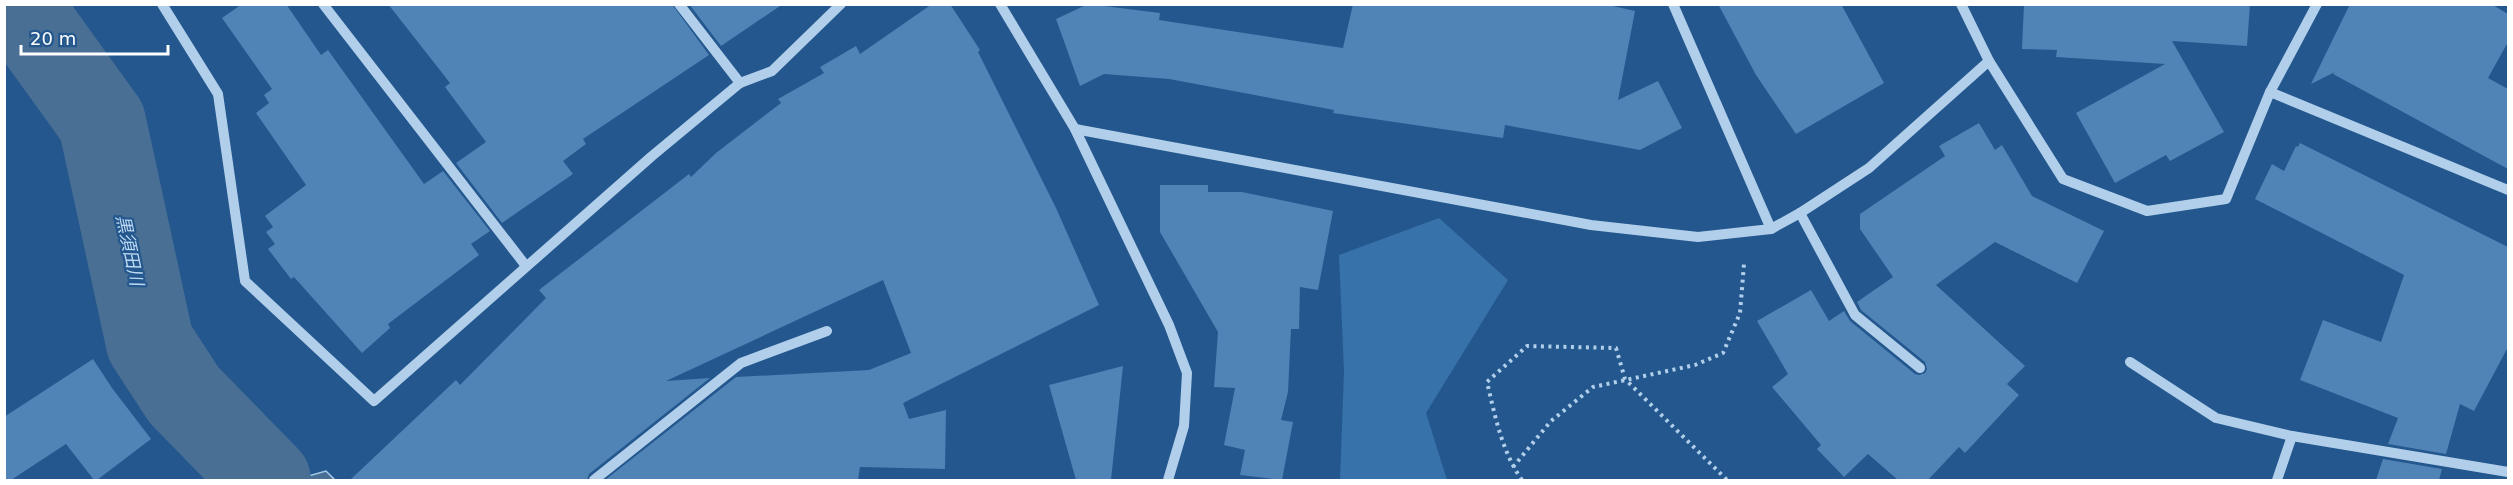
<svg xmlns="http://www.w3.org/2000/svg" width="2513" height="485" viewBox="0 0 2513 485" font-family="'DejaVu Sans','Noto Sans JP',sans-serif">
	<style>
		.green { fill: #3772aa }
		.water { fill: #4a6f94; stroke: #a5caec; stroke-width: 1.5 }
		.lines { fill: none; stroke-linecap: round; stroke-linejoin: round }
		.river { stroke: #4a6f94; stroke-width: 88 }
		.building { fill: #5083b6 }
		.path { stroke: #b1cfeb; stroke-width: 4; stroke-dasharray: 3 4.5; stroke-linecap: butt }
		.minor { stroke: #b1cfeb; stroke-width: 10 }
		.labels { text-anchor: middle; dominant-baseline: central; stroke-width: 4.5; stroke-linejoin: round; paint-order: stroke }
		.water-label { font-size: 18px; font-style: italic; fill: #bdd9f2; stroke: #23578d }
	</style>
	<rect width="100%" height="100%" fill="#23578d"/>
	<path class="green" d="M 1439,218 L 1508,280 L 1426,413 L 1447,480 L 1340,480 L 1344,371 L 1339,255 Z"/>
	<path class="water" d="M 174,347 L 294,480 L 326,471 L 335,480 L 233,480 L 204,454 L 142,370 Z"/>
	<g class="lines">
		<path class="river" d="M 17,4 L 102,122 L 150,343 L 184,395 L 267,480"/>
	</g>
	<g class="building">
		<path d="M 242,4 L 286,4 L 321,55 L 328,50 L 424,184 L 443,171 L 490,231 L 471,244 L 479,255 L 388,324 L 390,328 L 362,353 L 294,277 L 291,279 L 268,249 L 275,244 L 266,232 L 273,227 L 265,216 L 306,185 L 256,113 L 269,103 L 264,95 L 272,89 L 222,18 Z"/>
		<path d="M 388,4 L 672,4 L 709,55 L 583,139 L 586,144 L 563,161 L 573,174 L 502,223 L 456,163 L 486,142 L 445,87 L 450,83 Z"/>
		<path d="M 689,4 L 783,4 L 721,46 Z"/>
		<path d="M 932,4 L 950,4 L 980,50 L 978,52 L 1056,208 L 1099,305 L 903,403 L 909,419 L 946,410 L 945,469 L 860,467 L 858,480 L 605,480 L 736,377 L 869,370 L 911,353 L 883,280 L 666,381 L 710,378 L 589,474 L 587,480 L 350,480 L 456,380 L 460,385 L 546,298 L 539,290 L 689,174 L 691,177 L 716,153 L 781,103 L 778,99 L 824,73 L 820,67 L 856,46 L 860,54 Z"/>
		<path d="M 1088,4 L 1160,13 L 1159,20 L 1343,48 L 1353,4 L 1604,4 L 1635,11 L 1618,100 L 1658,81 L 1682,128 L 1640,150 L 1505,125 L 1503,138 L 1333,113 L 1334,110 L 1169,79 L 1104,74 L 1080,86 L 1056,19 Z"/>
		<path d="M 1718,4 L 1841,4 L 1884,83 L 1796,134 L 1756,75 Z"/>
		<path d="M 2024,4 L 2250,4 L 2247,46 L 2172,41 L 2224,132 L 2170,161 L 2166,155 L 2115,183 L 2076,113 L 2165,64 L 2056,57 L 2057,50 L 2022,49 Z"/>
		<path d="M 2350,4 L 2491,4 L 2508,14 L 2508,42 L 2488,78 L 2508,89 L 2508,169 L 2333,74 L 2335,72 L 2311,84 Z"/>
		<path d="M 1979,123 L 1995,150 L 2002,145 L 2032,196 L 2104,231 L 2077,283 L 1995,242 L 1936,285 L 2025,366 L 2007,384 L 2019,395 L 1965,453 L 1959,447 L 1928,480 L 1898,480 L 1868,454 L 1844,477 L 1817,449 L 1821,445 L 1772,387 L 1788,374 L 1757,321 L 1811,290 L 1829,321 L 1844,311 L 1850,321 L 1915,374 L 1919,375 L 1925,373 L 1927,369 L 1925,362 L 1861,310 L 1857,302 L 1893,277 L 1860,229 L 1860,214 L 1945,156 L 1939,146 Z"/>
		<path d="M 2300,143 L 2508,247 L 2508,347 L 2474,411 L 2460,404 L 2446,454 L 2388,444 L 2398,418 L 2300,380 L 2323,320 L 2381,342 L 2404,275 L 2255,199 L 2272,164 L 2284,171 L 2296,146 L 2298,147 Z"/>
		<path d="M 1160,185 L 1208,185 L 1208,192 L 1242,192 L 1333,211 L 1318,290 L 1300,287 L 1299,329 L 1291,329 L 1288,392 L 1281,420 L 1293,422 L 1282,480 L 1240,475 L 1245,450 L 1224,445 L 1235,388 L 1214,387 L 1218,332 L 1160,232 Z"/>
		<path d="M 93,359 L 112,388 L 151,439 L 97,480 L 94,480 L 66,444 L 11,480 L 4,480 L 4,417 Z"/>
		<path d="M 1123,366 L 1111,480 L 1076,480 L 1049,385 Z"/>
		<path d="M 2383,459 L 2442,469 L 2439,480 L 2376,480 Z"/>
	</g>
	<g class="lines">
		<g class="path">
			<path d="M 1513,467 L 1551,421 L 1593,387 L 1695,365 L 1723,353 L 1740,313 L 1744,264"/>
			<path d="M 1522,480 C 1502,452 1495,416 1487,382 L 1527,346 L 1616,348 L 1625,379 L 1727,480"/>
		</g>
		<g class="minor">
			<path d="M 162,4 L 218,94 L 245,281 L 374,401 L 652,156 L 740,83 L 772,71 L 841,4"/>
			<path d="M 323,4 L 526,266"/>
			<path d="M 679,4 L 740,83"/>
			<path d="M 1000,4 L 1075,129 L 1169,325 L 1187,373 L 1184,426 L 1168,480"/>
			<path d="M 1673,4 L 1771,229 L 1800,213 L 1869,168 L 1989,61"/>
			<path d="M 1961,4 L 1989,61 L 2063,179 L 2147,211 L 2226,199 L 2270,92 L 2317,4"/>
			<path d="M 2270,92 L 2508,190"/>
			<path d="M 1075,129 L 1591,225 L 1698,237 L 1771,229"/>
			<path d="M 1800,213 L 1855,315 L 1920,368"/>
			<path d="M 2130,362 L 2216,418 L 2292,436"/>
			<path d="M 594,480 L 741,363 L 827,331"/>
			<path d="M 2277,480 L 2292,436 L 2508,472"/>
		</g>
	</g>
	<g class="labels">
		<g class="water-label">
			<text transform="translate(130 250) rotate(78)">黒須田川</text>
		</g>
	</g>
	<rect width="2513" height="485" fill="none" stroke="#ffffff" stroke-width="12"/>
	<path d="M21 45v9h147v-9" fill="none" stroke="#ffffff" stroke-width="3"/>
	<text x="30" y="45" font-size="18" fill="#ffffff" stroke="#23578d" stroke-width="4.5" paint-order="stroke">20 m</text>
</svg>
